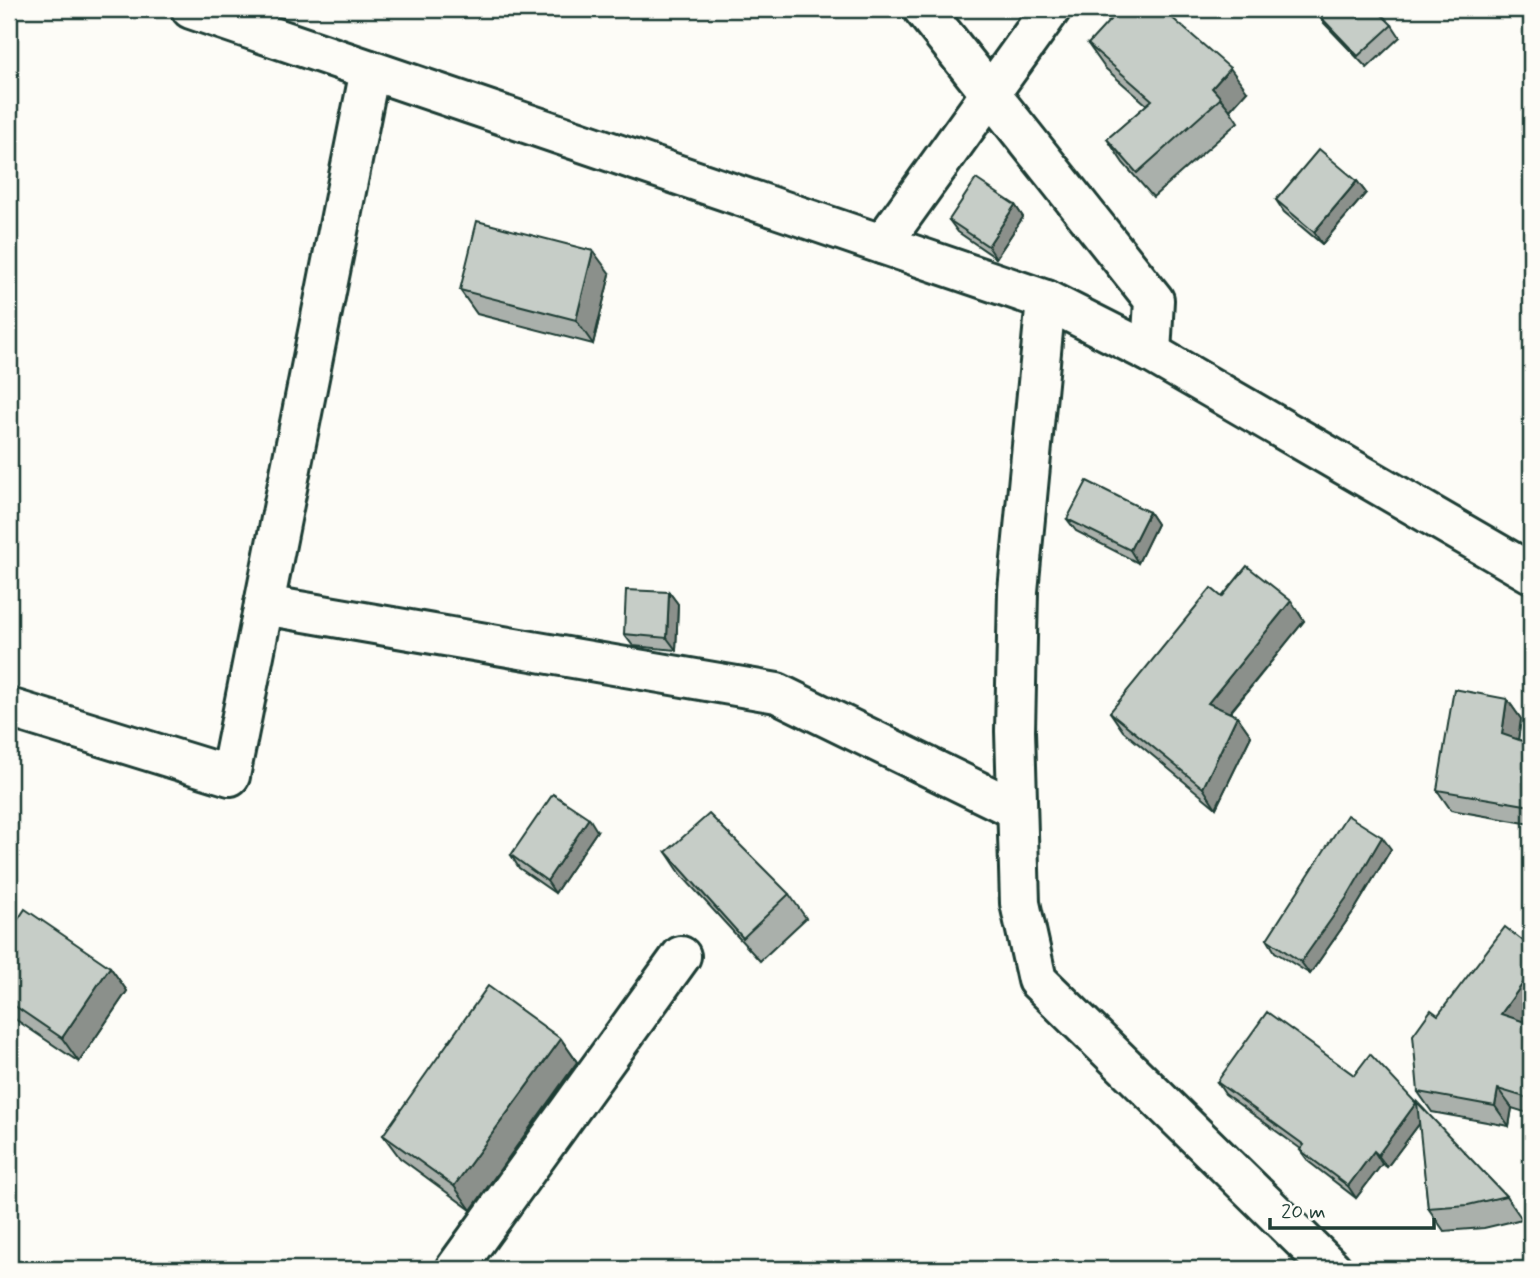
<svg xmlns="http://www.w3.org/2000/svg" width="1540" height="1278" viewBox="0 0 1540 1278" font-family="Mynerve,sans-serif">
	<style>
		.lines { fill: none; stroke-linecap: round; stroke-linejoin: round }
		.street-casing { stroke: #1f3d34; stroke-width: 44 }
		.street { stroke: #fdfcf7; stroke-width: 38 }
		.wall { fill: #aab0ab; stroke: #1f3d34; stroke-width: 2 }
		.shaded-wall { fill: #8b908b; stroke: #1f3d34; stroke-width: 2 }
		.building { fill: #c6cdc7; stroke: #1f3d34; stroke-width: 2 }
	</style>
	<rect width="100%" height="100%" fill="#fdfcf7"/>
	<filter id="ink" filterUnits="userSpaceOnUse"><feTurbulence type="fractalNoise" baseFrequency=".0143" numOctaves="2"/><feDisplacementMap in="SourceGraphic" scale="14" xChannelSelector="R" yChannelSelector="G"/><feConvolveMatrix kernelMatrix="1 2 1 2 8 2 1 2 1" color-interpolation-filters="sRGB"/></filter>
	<g filter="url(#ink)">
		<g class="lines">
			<defs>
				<g id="street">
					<path d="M 191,9 L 1046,300 L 1151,353 L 1531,573"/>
					<path d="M 923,9 L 1154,300 L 1151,353"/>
					<path d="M 882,244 L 1051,9"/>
					<path d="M 1046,300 L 1018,591 L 1015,731 L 1020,903 L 1037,980 L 1332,1269"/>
					<path d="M 264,605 L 777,693 L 1017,810"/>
					<path d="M 9,708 L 230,776 L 370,70"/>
					<path d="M 455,1269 L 681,956"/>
				</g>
			</defs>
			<use href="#street" class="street-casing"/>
			<use href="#street" class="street"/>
		</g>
		<g class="wall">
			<path d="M 1315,11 L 1392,25 L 1400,37 L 1367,68 L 1324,23 Z"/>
			<path d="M 1088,44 L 1247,91 L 1230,110 L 1238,122 L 1153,197 L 1123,163 L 1107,139 L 1147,105 L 1105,68 Z"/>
			<path d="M 1357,181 L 1366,193 L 1322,244 L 1284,212 L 1276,200 Z"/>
			<path d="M 1015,205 L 1023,217 L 996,258 L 958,232 L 949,220 Z"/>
			<path d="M 610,274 L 593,344 L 477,314 L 460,290 Z"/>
			<path d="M 1149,512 L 1157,524 L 1138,563 L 1076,531 L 1067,519 Z"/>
			<path d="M 669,592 L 678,604 L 676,650 L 633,646 L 624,634 Z"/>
			<path d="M 1222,597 L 1291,601 L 1304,621 L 1230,713 L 1237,716 L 1251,736 L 1216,808 L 1123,731 L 1110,712 Z"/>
			<path d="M 1507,699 L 1521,719 L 1518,740 L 1531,744 L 1531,824 L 1451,810 L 1437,790 Z"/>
			<path d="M 597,831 L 555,893 L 519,868 L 511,855 Z"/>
			<path d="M 1391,849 L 1355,909 L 1310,974 L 1275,952 L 1267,939 Z"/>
			<path d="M 666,852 L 789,894 L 806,918 L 760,961 L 682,876 Z"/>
			<path d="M 9,933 L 110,967 L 127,991 L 79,1062 L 9,1015 Z"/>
			<path d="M 1523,1021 L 1531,1024 L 1531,1114 L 1512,1108 L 1509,1126 L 1432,1112 L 1418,1092 Z"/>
			<path d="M 561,1039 L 577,1062 L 471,1210 L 400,1158 L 383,1135 Z"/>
			<path d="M 1354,1075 L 1418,1106 L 1506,1196 L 1522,1219 L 1484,1228 L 1444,1231 L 1428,1208 L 1420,1123 L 1387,1167 L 1382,1164 L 1356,1198 L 1309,1162 L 1300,1150 L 1301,1149 L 1225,1094 L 1217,1082 Z"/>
		</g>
		<g class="shaded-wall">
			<path d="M 1230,68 L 1247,91 L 1230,110 L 1212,88 Z"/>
			<path d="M 1357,181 L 1366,193 L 1322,244 L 1314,232 Z"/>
			<path d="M 1015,205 L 1023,217 L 996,258 L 988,246 Z"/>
			<path d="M 593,251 L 610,274 L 593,344 L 576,320 Z"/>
			<path d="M 1149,512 L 1157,524 L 1138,563 L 1130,550 Z"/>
			<path d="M 669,592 L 678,604 L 676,650 L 667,638 Z"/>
			<path d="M 1291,601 L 1304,621 L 1222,722 L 1208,703 Z"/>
			<path d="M 1507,699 L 1521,719 L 1516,754 L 1502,734 Z"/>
			<path d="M 1237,716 L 1251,736 L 1216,808 L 1203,788 Z"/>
			<path d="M 589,818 L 597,831 L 555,893 L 547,881 Z"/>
			<path d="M 1382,837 L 1391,849 L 1355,909 L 1310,974 L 1301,962 Z"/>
			<path d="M 110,967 L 127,991 L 79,1062 L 62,1038 Z"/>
			<path d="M 1531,972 L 1531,1011 L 1514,1034 L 1501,1014 Z"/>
			<path d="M 561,1039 L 577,1062 L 471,1210 L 454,1186 Z"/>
			<path d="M 1498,1089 L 1512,1108 L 1509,1126 L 1495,1106 Z"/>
			<path d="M 1416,1103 L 1425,1116 L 1387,1167 L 1378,1155 Z"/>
			<path d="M 1374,1151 L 1382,1164 L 1356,1198 L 1348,1186 Z"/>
		</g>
		<g class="building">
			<path d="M 1120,9 L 1162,9 L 1230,68 L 1212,88 L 1221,98 L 1137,173 L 1107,139 L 1152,100 L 1088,44 Z"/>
			<path d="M 1317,9 L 1376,9 L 1392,25 L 1358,56 L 1315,11 Z"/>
			<path d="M 1319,149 L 1357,181 L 1314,232 L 1276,200 Z"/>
			<path d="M 976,179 L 1015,205 L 988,246 L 949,220 Z"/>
			<path d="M 477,221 L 593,251 L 576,320 L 460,290 Z"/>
			<path d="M 1087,481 L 1149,512 L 1130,550 L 1067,519 Z"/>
			<path d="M 1247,566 L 1291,601 L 1208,703 L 1237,716 L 1203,788 L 1110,712 L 1211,588 L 1222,597 Z"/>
			<path d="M 626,590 L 669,592 L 667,638 L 624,634 Z"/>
			<path d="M 1454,689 L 1507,699 L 1502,734 L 1531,744 L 1531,806 L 1437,790 Z"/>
			<path d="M 553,794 L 589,818 L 547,881 L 511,855 Z"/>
			<path d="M 709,814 L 789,894 L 743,938 L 666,852 Z"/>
			<path d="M 1347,815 L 1382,837 L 1347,897 L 1301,962 L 1267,939 Z"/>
			<path d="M 25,909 L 110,967 L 62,1038 L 9,1002 L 9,933 Z"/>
			<path d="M 1505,927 L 1531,947 L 1531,972 L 1501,1014 L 1531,1024 L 1531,1099 L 1498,1089 L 1495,1106 L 1418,1092 L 1413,1035 L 1431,1010 L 1438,1015 Z"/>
			<path d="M 488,986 L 561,1039 L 454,1186 L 383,1135 Z"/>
			<path d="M 1267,1012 L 1354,1075 L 1370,1054 L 1416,1103 L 1378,1155 L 1374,1151 L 1348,1186 L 1300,1150 L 1304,1145 L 1217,1082 Z"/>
			<path d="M 1417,1102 L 1506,1196 L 1468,1205 L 1428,1208 Z"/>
			<path d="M 346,1264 L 354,1269 L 342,1269 Z"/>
		</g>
	</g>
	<rect width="1540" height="1278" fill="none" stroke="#fdfcf7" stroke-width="35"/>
	<rect x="18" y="18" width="1505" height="1243" fill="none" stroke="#1f3d34" stroke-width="2.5" filter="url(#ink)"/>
	<path d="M1270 1218v10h164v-10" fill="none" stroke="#1f3d34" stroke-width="3.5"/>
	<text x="1281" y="1218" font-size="21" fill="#1f3d34" stroke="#fdfcf7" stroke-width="5" paint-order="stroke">20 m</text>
</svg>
